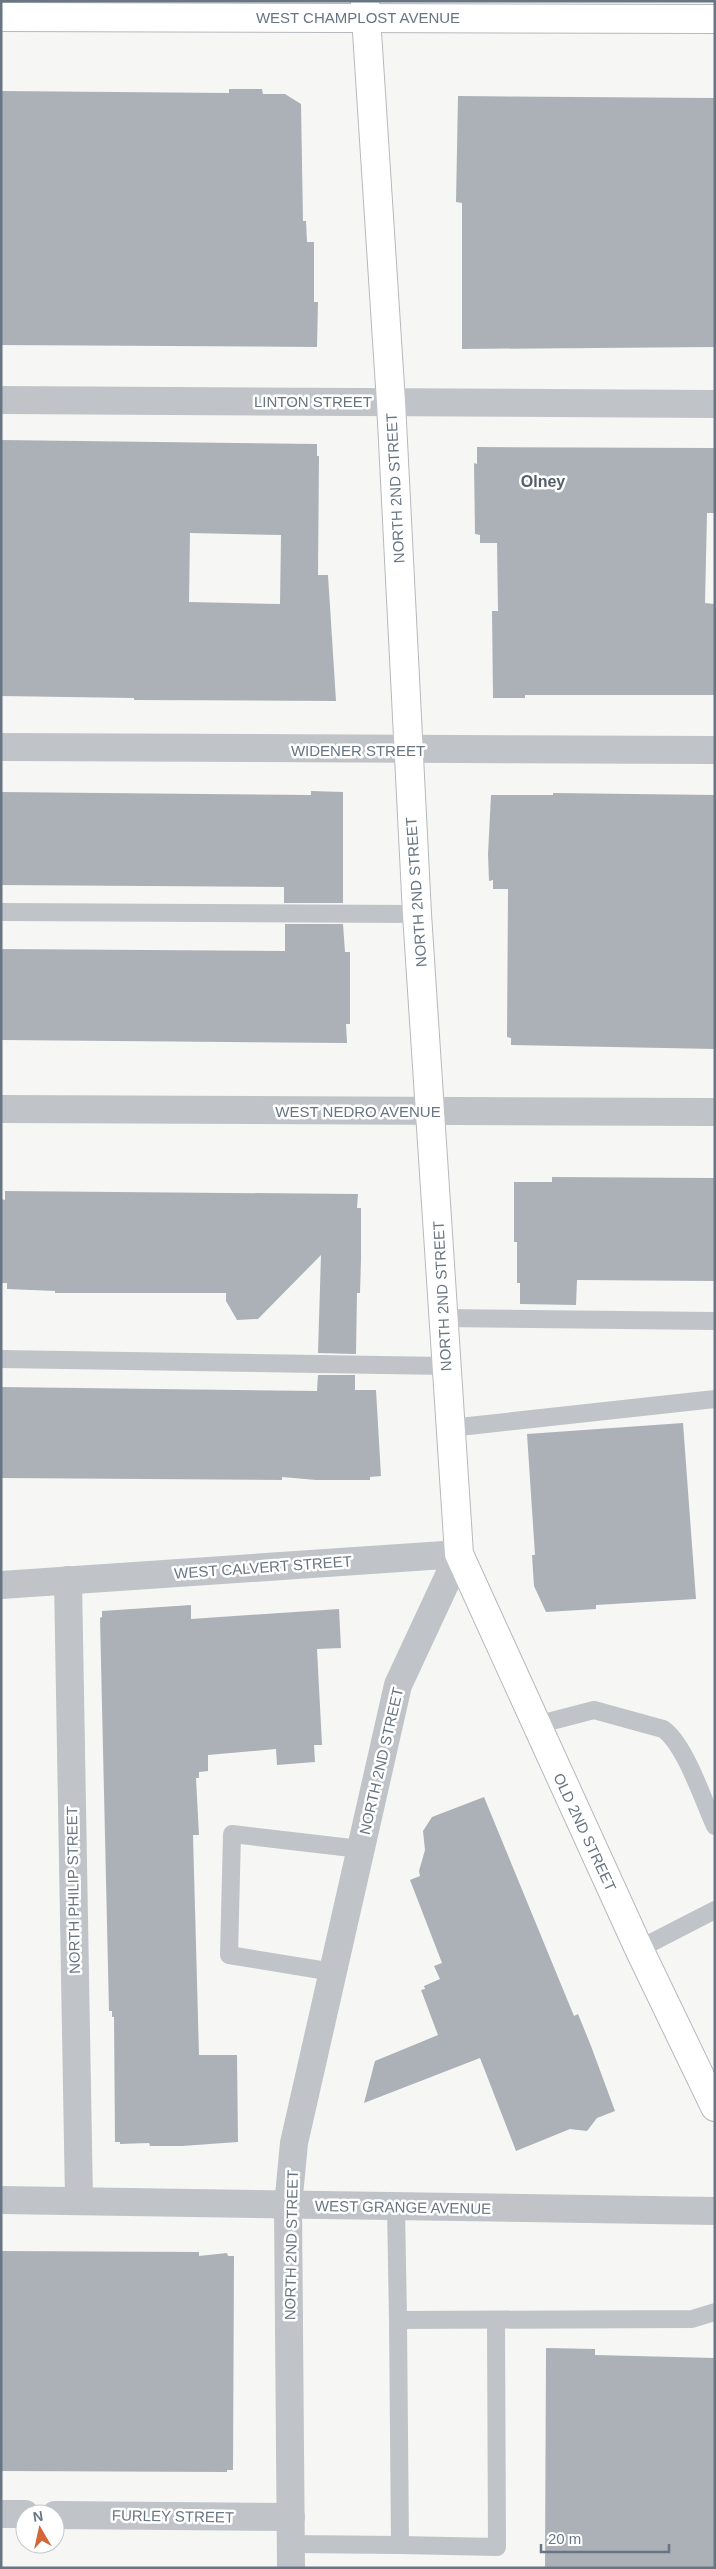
<svg xmlns="http://www.w3.org/2000/svg" width="716" height="2569" viewBox="0 0 716 2569" font-family="Arial,sans-serif">
	<style>
		.building { fill: #abb1b7; fill-rule: evenodd }
		.lines { fill: none; stroke-linecap: round; stroke-linejoin: round }
		.secondary-casing { stroke: #b5b9bd; stroke-width: 30 }
		.lane { stroke: #c0c3c7; stroke-width: 18 }
		.street { stroke: #c0c3c7; stroke-width: 28 }
		.secondary { stroke: #fff; stroke-width: 28 }
		.labels { text-anchor: middle; dominant-baseline: central; stroke-width: 5; stroke-linejoin: round; paint-order: stroke }
		.street-label { font-size: 15px; fill: #687582; stroke: #fff }
		.neighbourhood-label { font-size: 16px; font-weight: bold; fill: #555e68; stroke: #fff }
	</style>
	<rect width="100%" height="100%" fill="#f6f7f4"/>
	<g class="building">
		<path d="M 229,89 L 262,89 L 263,94 L 285,94 L 301,104 L 303,221 L 306,221 L 307,242 L 314,242 L 314,302 L 318,302 L 317,347 L 1,345 L 1,91 L 229,93 Z"/>
		<path d="M 458,96 L 715,98 L 715,347 L 462,349 L 462,203 L 456,202 Z"/>
		<path d="M 1,440 L 317,444 L 317,456 L 319,456 L 318,575 L 328,575 L 336,701 L 134,700 L 134,698 L 1,696 ZM 190,533 L 281,535 L 280,604 L 189,602 Z"/>
		<path d="M 477,447 L 715,448 L 715,513 L 707,513 L 705,603 L 715,604 L 715,695 L 525,695 L 525,698 L 493,698 L 492,611 L 498,611 L 497,543 L 480,543 L 480,535 L 475,534 L 474,463 L 477,464 Z"/>
		<path d="M 311,791 L 343,792 L 343,903 L 284,903 L 284,887 L 1,885 L 1,792 L 311,795 Z"/>
		<path d="M 553,793 L 715,795 L 715,1049 L 511,1045 L 511,1038 L 507,1037 L 508,889 L 493,889 L 493,880 L 489,881 L 488,854 L 491,795 L 553,795 Z"/>
		<path d="M 285,924 L 343,924 L 345,952 L 350,952 L 350,1024 L 346,1024 L 347,1043 L 1,1040 L 1,949 L 285,951 Z"/>
		<path d="M 552,1177 L 715,1178 L 715,1281 L 577,1280 L 576,1305 L 520,1304 L 520,1283 L 517,1283 L 517,1242 L 514,1242 L 514,1182 L 552,1182 Z"/>
		<path d="M 5,1191 L 358,1194 L 357,1208 L 361,1208 L 361,1260 L 360,1293 L 357,1293 L 356,1354 L 318,1353 L 321,1255 L 258,1319 L 237,1320 L 226,1301 L 226,1293 L 55,1293 L 55,1291 L 7,1289 L 7,1283 L 2,1283 L 1,1265 L 1,1199 L 5,1200 Z"/>
		<path d="M 318,1375 L 355,1375 L 355,1390 L 376,1390 L 381,1476 L 370,1477 L 370,1480 L 316,1480 L 282,1477 L 282,1480 L 1,1478 L 1,1387 L 317,1391 Z"/>
		<path d="M 683,1423 L 696,1599 L 596,1605 L 596,1609 L 546,1612 L 534,1586 L 532,1555 L 535,1555 L 527,1434 Z"/>
		<path d="M 191,1605 L 191,1619 L 339,1609 L 341,1648 L 317,1649 L 322,1745 L 314,1745 L 315,1762 L 277,1765 L 276,1749 L 208,1755 L 208,1771 L 199,1772 L 199,1778 L 196,1778 L 199,1835 L 193,1835 L 199,2055 L 237,2055 L 238,2142 L 182,2146 L 150,2146 L 149,2143 L 120,2144 L 120,2142 L 115,2142 L 114,2017 L 112,2017 L 112,2011 L 109,2011 L 100,1618 L 102,1617 L 102,1611 Z"/>
		<path d="M 484,1797 L 574,2016 L 578,2014 L 591,2046 L 615,2111 L 597,2118 L 587,2131 L 570,2129 L 516,2151 L 480,2058 L 364,2103 L 375,2061 L 438,2035 L 421,1990 L 425,1989 L 424,1986 L 440,1979 L 434,1966 L 442,1963 L 410,1880 L 420,1876 L 419,1871 L 425,1850 L 423,1831 L 432,1817 Z"/>
		<path d="M 1,2251 L 199,2252 L 199,2256 L 227,2253 L 228,2256 L 234,2256 L 233,2470 L 227,2470 L 227,2472 L 1,2471 Z"/>
		<path d="M 546,2348 L 595,2349 L 595,2355 L 715,2358 L 715,2568 L 545,2568 Z"/>
	</g>
	<g class="lines">
		<defs>
			<g id="secondary">
				<path d="M 365,1 L 391,402 L 417,914 L 459,1554 L 639,1949 L 715,2107"/>
				<path d="M 1,17 L 715,19"/>
			</g>
		</defs>
		<use href="#secondary" class="secondary-casing"/>
		<g class="lane">
			<path d="M 1,912 L 417,914"/>
			<path d="M 442,1318 L 715,1321"/>
			<path d="M 1,1359 L 446,1366"/>
			<path d="M 450,1428 L 715,1399"/>
			<path d="M 536,1725 L 594,1710 L 663,1729 C 685,1744 703,1800 715,1826"/>
			<path d="M 639,1949 L 715,1910"/>
			<path d="M 333,1972 L 229,1955 L 232,1834 L 360,1849"/>
			<path d="M 396,2207 L 398,2320 L 692,2319 L 715,2312"/>
			<path d="M 291,2544 L 400,2545 L 398,2320"/>
			<path d="M 400,2545 L 497,2547 L 496,2320"/>
		</g>
		<g class="street">
			<path d="M 1,400 L 715,404"/>
			<path d="M 1,747 L 715,750"/>
			<path d="M 1,1109 L 715,1112"/>
			<path d="M 68,1580 L 79,2200"/>
			<path d="M 1,1585 L 459,1554 L 398,1685 L 294,2143 L 288,2206 L 291,2568"/>
			<path d="M 1,2200 L 715,2211"/>
			<path d="M 1,2514 L 25,2514"/>
			<path d="M 55,2515 L 291,2517"/>
		</g>
		<use href="#secondary" class="secondary"/>
	</g>
	<g class="labels">
		<g class="street-label">
			<text x="358" y="17">WEST CHAMPLOST AVENUE</text>
			<text x="313" y="401">LINTON STREET</text>
			<text transform="translate(395 488) rotate(-93)">NORTH 2ND STREET</text>
			<text x="358" y="750">WIDENER STREET</text>
			<text transform="translate(416 892) rotate(-94)">NORTH 2ND STREET</text>
			<text x="358" y="1111">WEST NEDRO AVENUE</text>
			<text transform="translate(442 1296) rotate(-93)">NORTH 2ND STREET</text>
			<text transform="translate(263 1567) rotate(-4)">WEST CALVERT STREET</text>
			<text transform="translate(381 1761) rotate(-77)">NORTH 2ND STREET</text>
			<text transform="translate(585 1832) rotate(65)">OLD 2ND STREET</text>
			<text transform="translate(73 1890) rotate(-91)">NORTH PHILIP STREET</text>
			<text transform="translate(403 2207) rotate(1)">WEST GRANGE AVENUE</text>
			<text transform="translate(291 2245) rotate(-89)">NORTH 2ND STREET</text>
			<text transform="translate(173 2516) rotate(1)">FURLEY STREET</text>
		</g>
		<g class="neighbourhood-label">
			<text x="543" y="481">Olney</text>
		</g>
	</g>
	<rect width="716" height="2569" fill="none" stroke="#687582" stroke-width="5"/>
	<g transform="translate(40 2529) rotate(351)"><circle r="24" fill="#ffffff" stroke="#c3c8cd"/>
	<path d="M0-4L9 19L0 12L-9 19Z" fill="#d46737"/>
	<text y="-8" font-size="14" font-weight="bold" text-anchor="middle" fill="#687582">N</text>
	</g>
	<path d="M541 2544v8h128v-8" fill="none" stroke="#687582" stroke-width="2.5"/>
	<text x="548" y="2544" font-size="15" fill="#687582" stroke="#ffffff" stroke-width="4" paint-order="stroke">20 m</text>
</svg>
